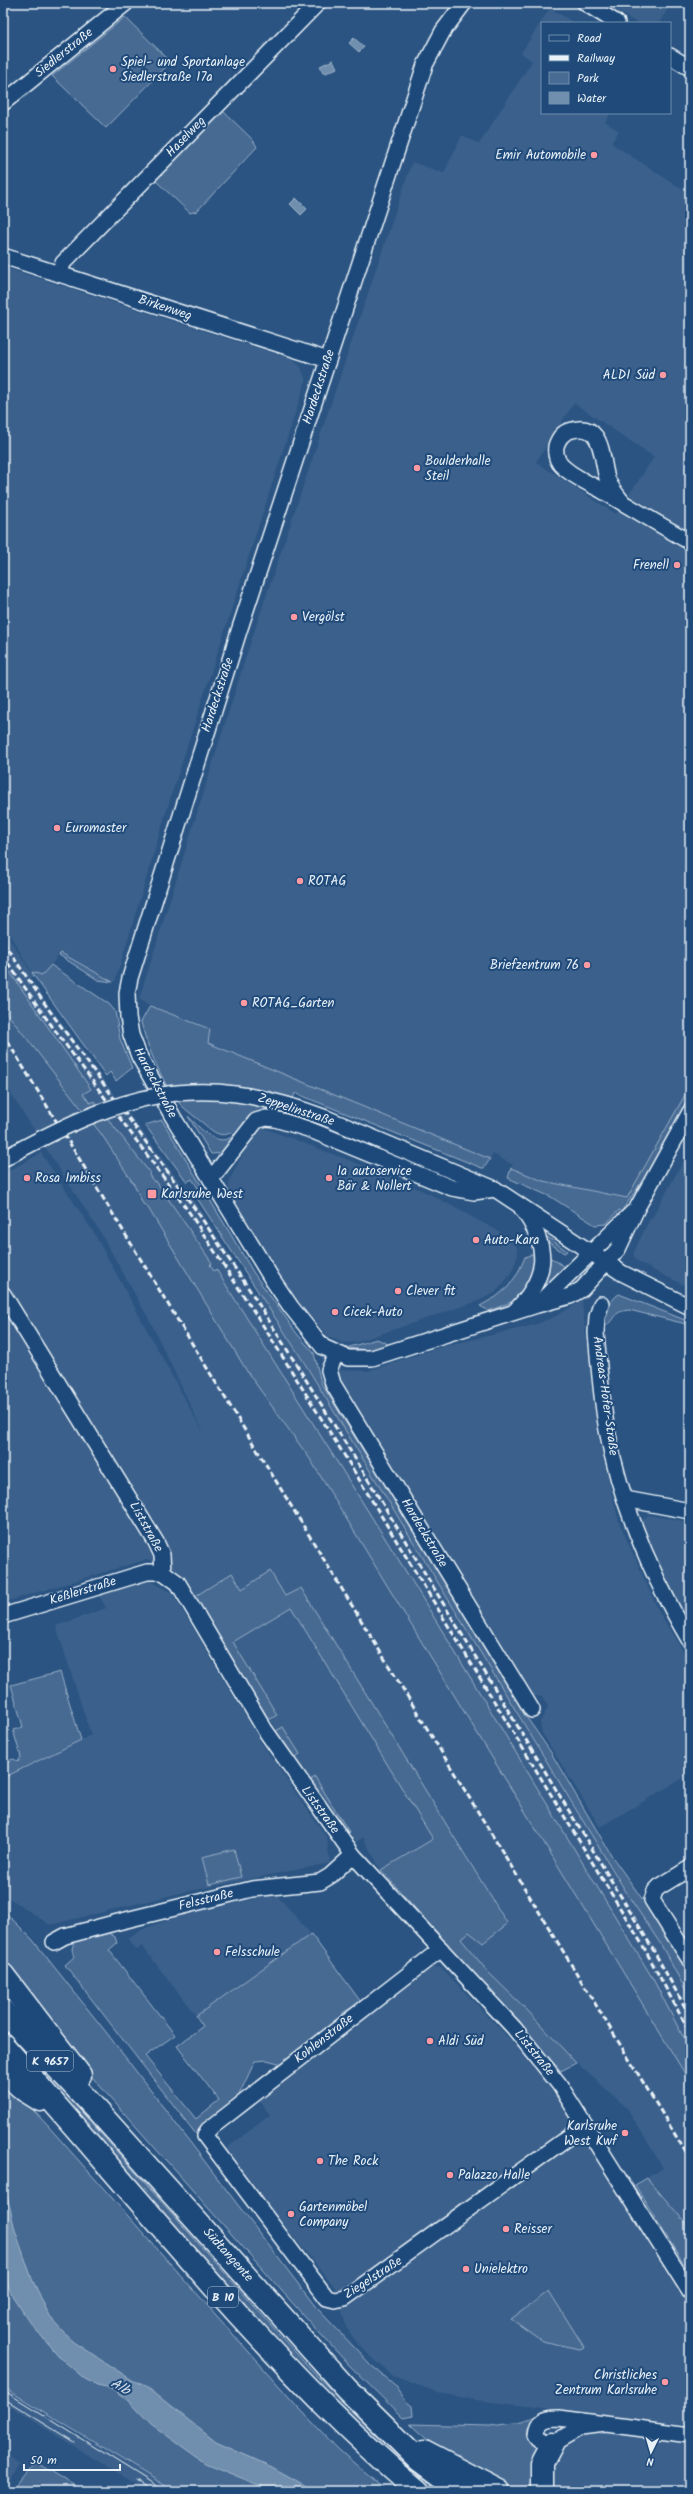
<svg xmlns="http://www.w3.org/2000/svg" width="693" height="2494" viewBox="0 0 693 2494" font-family="Kalam,sans-serif">
	<style>
		.built { fill: #3a608b; fill-rule: evenodd }
		.green { fill: #476b93; stroke: #98aec6 }
		.water { fill: #708ead; stroke: #a0b6cb }
		.lines { fill: none; stroke-linecap: round; stroke-linejoin: round }
		.minor-casing { stroke: #e8f1f8; stroke-width: 18 }
		.highway-casing { stroke: #e8f1f8; stroke-width: 25 }
		.minor { stroke: #1f4a7a; stroke-width: 15 }
		.highway { stroke: #1f4a7a; stroke-width: 22 }
		.tram { stroke: #e8f1f8; stroke-width: 1 }
		.rail { stroke: #e8f1f8; stroke-width: 3; stroke-dasharray: 6 3; stroke-linecap: butt }
		.minor-bridge-casing { stroke: #e8f1f8; stroke-width: 18; stroke-linecap: butt }
		.minor-bridge { stroke: #1f4a7a; stroke-width: 15 }
		.poi-dot { fill: #ff9aa2; stroke: #1f4a7a; stroke-width: 1.5 }
		.labels { text-anchor: middle; dominant-baseline: central; stroke-width: 4; stroke-linejoin: round; paint-order: stroke }
		.shield { fill: #1f4a7a; stroke: #acbfd2; stroke-width: 1 }
		.shield-label { font-size: 12px; font-weight: bold; fill: #e8f1f8 }
		.street-label { font-size: 13px; fill: #e8f1f8; stroke: #1f4a7a }
		.poi-label { font-size: 13px; fill: #e8f1f8; stroke: #1f4a7a; text-anchor: start }
		.water-label { font-size: 14px; font-style: italic; fill: #d0dde9; stroke: #1f4a7a }
	</style>
	<rect width="100%" height="100%" fill="#2b5482"/>
	<filter id="ink" filterUnits="userSpaceOnUse"><feTurbulence type="fractalNoise" baseFrequency=".025" numOctaves="2"/><feDisplacementMap in="SourceGraphic" scale="8" xChannelSelector="R" yChannelSelector="G"/><feConvolveMatrix kernelMatrix="1 2 1 2 8 2 1 2 1" color-interpolation-filters="sRGB"/></filter>
	<g filter="url(#ink)">
		<g class="built">
			<path d="M 603,3 L 672,3 L 659,23 L 637,23 Z"/>
			<path d="M 550,8 L 574,23 L 542,23 L 542,113 L 611,113 L 605,122 L 619,131 L 611,143 L 690,194 L 690,1086 L 627,1198 L 543,1181 L 511,1168 L 513,1165 L 493,1154 L 490,1159 L 256,1064 L 208,1043 L 210,1028 L 150,1006 L 139,999 L 247,653 L 412,162 L 444,173 L 462,135 L 479,144 L 532,61 L 521,53 ZM 574,403 L 654,457 L 616,514 L 536,462 Z"/>
			<path d="M 3,267 L 292,359 L 301,367 L 305,377 L 305,383 L 171,796 L 115,982 L 61,953 L 42,975 L 32,972 L 3,924 Z"/>
			<path d="M 3,929 L 34,976 L 30,979 L 64,1026 L 201,1211 L 255,1294 L 260,1291 L 631,1900 L 660,1943 L 690,1998 L 690,2228 L 647,2178 L 663,2168 L 627,2108 L 569,2056 L 527,2010 L 488,1972 L 461,1939 L 469,1932 L 507,1923 L 450,1829 L 381,1870 L 363,1837 L 357,1842 L 348,1832 L 294,1758 L 180,1572 L 164,1563 L 145,1560 L 8,1601 L 3,1593 L 3,1174 L 41,1153 L 93,1231 L 205,1436 L 151,1323 L 100,1232 L 3,1082 Z"/>
			<path d="M 264,1128 L 380,1172 L 430,1194 L 509,1237 L 517,1247 L 518,1255 L 511,1274 L 495,1293 L 478,1301 L 357,1342 L 343,1343 L 329,1337 L 294,1298 L 228,1193 L 230,1179 L 254,1132 Z"/>
			<path d="M 690,1149 L 690,1288 L 653,1270 L 637,1261 L 633,1254 L 650,1218 L 652,1218 Z"/>
			<path d="M 582,1301 L 597,1432 L 619,1522 L 659,1612 L 690,1662 L 690,1774 L 600,1827 L 542,1733 L 540,1722 L 548,1707 L 542,1697 L 530,1695 L 337,1377 L 340,1370 L 368,1371 L 437,1348 L 534,1325 L 554,1317 Z"/>
			<path d="M 649,1515 L 690,1522 L 690,1619 L 687,1618 L 659,1567 L 641,1521 Z"/>
			<path d="M 148,1580 L 172,1593 L 262,1744 L 327,1838 L 330,1863 L 185,1892 L 50,1925 L 3,1894 L 3,1778 L 91,1735 L 56,1626 L 106,1608 L 98,1594 Z"/>
			<path d="M 276,1894 L 311,1934 L 196,2016 L 142,1946 L 137,1950 L 128,1939 L 143,1929 L 185,1914 Z"/>
			<path d="M 441,1967 L 523,2053 L 576,2122 L 690,2306 L 690,2425 L 475,2400 L 439,2393 L 393,2376 L 359,2346 L 346,2327 L 337,2290 L 223,2151 L 270,2115 L 257,2097 L 430,1968 Z"/>
			<path d="M 3,2387 L 70,2430 L 174,2491 L 146,2491 L 3,2402 Z"/>
			<path d="M 595,2428 L 690,2441 L 690,2491 L 546,2491 L 549,2462 L 563,2443 Z"/>
			<path d="M 3,2452 L 21,2464 L 3,2488 Z"/>
		</g>
		<g class="green">
			<path d="M 125,17 L 171,62 L 106,128 L 52,76 Z"/>
			<path d="M 223,111 L 253,140 L 257,147 L 197,211 L 190,213 L 155,180 Z"/>
			<path d="M 61,953 L 113,982 L 98,980 L 59,955 Z"/>
			<path d="M 3,962 L 91,1089 L 83,1094 L 90,1103 L 94,1101 L 150,1173 L 149,1175 L 154,1182 L 156,1181 L 212,1263 L 210,1265 L 214,1271 L 216,1269 L 415,1586 L 653,1979 L 690,2050 L 690,2082 L 310,1459 L 248,1373 L 147,1206 L 143,1204 L 135,1186 L 102,1135 L 3,1008 Z"/>
			<path d="M 51,965 L 109,1004 L 115,1011 L 120,1039 L 132,1068 L 116,1081 L 110,1072 L 106,1076 L 34,976 L 32,972 L 42,975 Z"/>
			<path d="M 150,1006 L 210,1029 L 208,1043 L 490,1159 L 484,1168 L 482,1168 L 295,1093 L 287,1117 L 267,1111 L 253,1114 L 224,1153 L 211,1154 L 188,1116 C 199,1127 218,1150 234,1135 L 231,1132 C 221,1139 212,1131 204,1124 C 197,1118 188,1112 181,1105 C 164,1088 146,1044 141,1022 Z"/>
			<path d="M 690,1086 L 690,1101 L 657,1160 L 621,1212 L 619,1210 L 606,1224 L 595,1225 L 551,1197 L 508,1178 L 511,1168 L 543,1181 L 627,1198 Z"/>
			<path d="M 162,1120 L 255,1275 L 298,1335 L 314,1353 L 321,1383 L 440,1573 L 525,1715 L 550,1751 L 613,1858 L 643,1900 L 690,1977 L 690,1998 L 660,1943 L 631,1900 L 302,1359 L 193,1192 L 198,1188 L 192,1179 L 187,1182 L 145,1125 Z"/>
			<path d="M 544,1235 L 545,1235 L 567,1251 L 564,1253 L 545,1240 Z"/>
			<path d="M 535,1253 L 533,1277 L 516,1300 L 489,1311 L 480,1306 L 496,1297 L 508,1287 L 518,1273 L 525,1257 Z"/>
			<path d="M 546,1255 L 567,1268 L 542,1288 L 540,1287 Z"/>
			<path d="M 576,1275 L 582,1279 L 575,1286 L 557,1293 Z"/>
			<path d="M 619,1294 L 690,1322 L 690,1325 L 629,1310 C 612,1312 616,1318 606,1326 C 603,1316 610,1299 619,1294 Z"/>
			<path d="M 377,1339 L 390,1345 L 370,1350 L 346,1348 Z"/>
			<path d="M 270,1571 L 285,1596 L 301,1588 L 507,1923 L 506,1925 L 483,1943 L 469,1932 L 461,1939 L 488,1972 L 527,2010 L 576,2063 L 561,2071 L 381,1870 L 433,1839 L 291,1607 L 233,1642 L 277,1715 L 269,1720 L 194,1597 L 232,1573 L 242,1589 Z"/>
			<path d="M 60,1672 L 81,1740 L 3,1778 L 3,1762 L 14,1759 L 18,1762 L 21,1757 L 13,1730 L 23,1727 L 11,1685 Z"/>
			<path d="M 283,1727 L 300,1754 L 293,1759 L 276,1731 Z"/>
			<path d="M 315,1777 L 349,1832 L 346,1834 L 308,1782 Z"/>
			<path d="M 234,1849 L 241,1877 L 209,1885 L 202,1857 Z"/>
			<path d="M 3,1910 L 32,1939 L 106,2032 L 315,2306 L 372,2366 L 395,2385 L 406,2401 L 412,2406 L 413,2416 L 403,2418 L 347,2363 L 304,2316 L 84,2068 L 3,1963 Z"/>
			<path d="M 109,1933 L 115,1937 L 117,1943 L 109,1950 L 175,2035 L 145,2056 L 196,2119 L 219,2100 L 177,2046 L 203,2026 L 196,2016 L 311,1934 L 361,2002 L 344,2012 L 328,2030 L 282,2064 L 267,2060 L 255,2061 L 238,2097 L 199,2138 L 65,1965 L 74,1957 L 72,1949 L 74,1942 Z"/>
			<path d="M 30,2054 L 311,2370 L 390,2448 L 444,2491 L 436,2491 L 419,2479 L 356,2423 L 283,2347 L 27,2057 Z"/>
			<path d="M 3,2078 L 48,2126 L 297,2406 L 338,2449 L 386,2491 L 174,2491 L 3,2387 Z"/>
			<path d="M 647,2178 L 690,2228 L 690,2274 L 635,2185 Z"/>
			<path d="M 549,2291 L 584,2347 L 580,2349 L 542,2341 L 511,2319 Z"/>
			<path d="M 533,2417 L 539,2417 L 542,2449 L 536,2491 C 528,2491 516,2493 509,2490 C 476,2478 435,2448 410,2424 L 490,2426 L 522,2422 Z"/>
			<path d="M 35,2463 L 38,2463 L 83,2491 L 36,2491 L 34,2489 L 30,2491 L 12,2491 Z"/>
		</g>
		<g class="water">
			<path d="M 354,38 L 364,47 L 359,52 L 349,43 Z"/>
			<path d="M 333,60 L 337,68 L 324,74 L 320,66 Z"/>
			<path d="M 296,198 L 307,209 L 301,215 L 290,204 Z"/>
			<path d="M 3,2178 L 15,2230 L 32,2279 L 50,2317 L 73,2342 L 132,2380 L 147,2387 L 216,2442 L 272,2467 L 315,2491 L 273,2491 L 205,2463 L 151,2424 L 128,2400 L 111,2388 L 97,2385 L 85,2379 L 57,2355 L 29,2321 L 13,2297 L 3,2274 Z"/>
		</g>
		<g class="lines">
			<defs>
				<g id="minor">
					<path d="M 464,3 L 443,31 L 425,65 L 239,631 L 130,978 L 127,993 L 128,1017 L 131,1035 L 139,1056 L 173,1117 L 272,1279 L 291,1307 L 323,1347 L 348,1358 L 372,1358 L 537,1305 L 570,1296 L 582,1289 L 618,1249 L 637,1208 L 690,1112"/>
					<path d="M 585,3 L 617,23"/>
					<path d="M 670,56 L 690,68"/>
					<path d="M 3,103 L 126,3"/>
					<path d="M 3,256 L 328,360"/>
					<path d="M 60,274 L 63,263 L 318,3"/>
					<path d="M 624,504 C 618,496 610,488 607,478 C 601,459 604,419 569,431 C 562,433 558,440 556,446 C 555,454 557,461 562,466 C 572,476 588,483 601,490 C 630,507 660,525 690,542"/>
					<path d="M 326,1118 L 495,1189 L 622,1273 L 690,1307"/>
					<path d="M 211,1179 L 256,1121 L 266,1118 L 275,1119 L 308,1129 L 452,1188 L 474,1192 L 495,1189"/>
					<path d="M 3,1294 L 156,1542 L 162,1555 L 163,1572"/>
					<path d="M 538,1304 L 633,1212"/>
					<path d="M 601,1304 L 597,1317 L 596,1333 C 599,1365 601,1398 607,1430 C 621,1505 651,1575 690,1641"/>
					<path d="M 514,1312 C 548,1278 551,1248 522,1209"/>
					<path d="M 336,1354 L 329,1370 L 333,1384 L 532,1710"/>
					<path d="M 625,1499 L 690,1511"/>
					<path d="M 3,1616 L 147,1572 L 163,1572 L 178,1583 L 265,1730 L 353,1855 L 514,2028 L 559,2084 L 690,2292"/>
					<path d="M 690,1868 L 659,1887 L 655,1891 L 652,1900 L 690,1960"/>
					<path d="M 54,1942 L 65,1936 L 118,1922 L 252,1889 L 320,1882 L 330,1876 L 353,1855"/>
					<path d="M 441,1949 L 208,2130 L 205,2136 L 327,2298 L 335,2300 L 345,2298 L 585,2125"/>
					<path d="M 604,2424 L 581,2427 L 552,2444 L 544,2443 L 537,2434 C 538,2420 546,2418 559,2418 L 690,2435"/>
				</g>
				<g id="highway">
					<path d="M 3,1975 L 80,2075"/>
					<path d="M 3,2011 L 97,2110 L 347,2389 L 419,2460 L 461,2491"/>
					<path d="M 3,2045 C 82,2134 159,2226 239,2315 C 296,2377 353,2437 418,2491"/>
					<path d="M 3,2071 L 24,2090 L 40,2100"/>
					<path d="M 424,2452 L 499,2491"/>
					<path d="M 542,2491 L 542,2463 L 552,2444"/>
				</g>
			</defs>
			<use href="#minor" class="minor-casing"/>
			<use href="#highway" class="highway-casing"/>
			<use href="#minor" class="minor"/>
			<use href="#highway" class="highway"/>
			<g class="tram">
				<path d="M 3,2390 L 165,2491"/>
				<path d="M 3,2398 L 74,2442"/>
				<path d="M 136,2480 L 153,2491"/>
			</g>
			<g class="rail">
				<path d="M 3,942 L 47,1007 L 198,1213 L 253,1295 L 361,1468 L 651,1946 L 690,2016"/>
				<path d="M 3,956 L 46,1018 L 189,1212 L 264,1327 L 346,1458 L 642,1944 L 690,2033"/>
				<path d="M 3,1034 L 690,2159"/>
			</g>
			<defs>
				<path id="minor-bridge" d="M 3,1159 C 121,1094 195,1068 326,1118"/>
			</defs>
			<use href="#minor-bridge" class="minor-bridge-casing"/>
			<use href="#minor-bridge" class="minor-bridge"/>
		</g>
	</g>
	<g class="poi-dot">
		<circle cx="113" cy="69" r="4"/>
		<circle cx="594" cy="155" r="4"/>
		<circle cx="663" cy="375" r="4"/>
		<circle cx="417" cy="468" r="4"/>
		<circle cx="677" cy="565" r="4"/>
		<circle cx="294" cy="617" r="4"/>
		<circle cx="57" cy="828" r="4"/>
		<circle cx="300" cy="881" r="4"/>
		<circle cx="587" cy="965" r="4"/>
		<circle cx="244" cy="1003" r="4"/>
		<circle cx="27" cy="1178" r="4"/>
		<circle cx="329" cy="1178" r="4"/>
		<rect x="147" y="1189" width="10" height="10" rx="2"/>
		<circle cx="476" cy="1240" r="4"/>
		<circle cx="398" cy="1291" r="4"/>
		<circle cx="335" cy="1312" r="4"/>
		<circle cx="217" cy="1952" r="4"/>
		<circle cx="430" cy="2041" r="4"/>
		<circle cx="625" cy="2133" r="4"/>
		<circle cx="320" cy="2161" r="4"/>
		<circle cx="450" cy="2175" r="4"/>
		<circle cx="291" cy="2214" r="4"/>
		<circle cx="506" cy="2229" r="4"/>
		<circle cx="466" cy="2269" r="4"/>
		<circle cx="665" cy="2382" r="4"/>
	</g>
	<g class="labels">
		<g class="shield">
			<rect x="27" y="2051" width="46" height="20" rx="3"/>
			<rect x="208" y="2287" width="30" height="20" rx="3"/>
		</g>
		<g class="shield-label">
			<text x="50" y="2061">K 9657</text>
			<text x="223" y="2297">B 10</text>
		</g>
		<g class="street-label">
			<text transform="translate(64 53) rotate(-39)">Siedlerstraße</text>
			<text transform="translate(186 137) rotate(-46)">Haselweg</text>
			<text transform="translate(165 308) rotate(18)">Birkenweg</text>
			<text transform="translate(319 387) rotate(-72)">Hardeckstraße</text>
			<text transform="translate(218 695) rotate(-72)">Hardeckstraße</text>
			<text transform="translate(155 1083) rotate(62)">Hardeckstraße</text>
			<text transform="translate(296 1110) rotate(18)">Zeppelinstraße</text>
			<text transform="translate(605 1396) rotate(82)">Andreas-Hofer-Straße</text>
			<text transform="translate(146 1527) rotate(61)">Liststraße</text>
			<text transform="translate(424 1533) rotate(59)">Hardeckstraße</text>
			<text transform="translate(83 1591) rotate(-17)">Keßlerstraße</text>
			<text transform="translate(320 1810) rotate(54)">Liststraße</text>
			<text transform="translate(206 1900) rotate(-14)">Felsstraße</text>
			<text transform="translate(324 2039) rotate(-38)">Kohlenstraße</text>
			<text transform="translate(534 2053) rotate(51)">Liststraße</text>
			<text transform="translate(228 2255) rotate(48)">Südtangente</text>
			<text transform="translate(373 2278) rotate(-33)">Ziegelstraße</text>
		</g>
		<g class="poi-label">
			<text x="121" y="62">Spiel- und Sportanlage<tspan x="121" dy="15">Siedlerstraße 17a</tspan></text>
			<text x="586" y="155" text-anchor="end">Emir Automobile</text>
			<text x="655" y="375" text-anchor="end">ALDI Süd</text>
			<text x="425" y="461">Boulderhalle<tspan x="425" dy="15">Steil</tspan></text>
			<text x="669" y="565" text-anchor="end">Frenell</text>
			<text x="302" y="617">Vergölst</text>
			<text x="65" y="828">Euromaster</text>
			<text x="308" y="881">ROTAG</text>
			<text x="579" y="965" text-anchor="end">Briefzentrum 76</text>
			<text x="252" y="1003">ROTAG_Garten</text>
			<text x="337" y="1171">1a autoservice<tspan x="337" dy="15">Bär &amp; Nollert</tspan></text>
			<text x="35" y="1178">Rosa Imbiss</text>
			<text x="161" y="1194">Karlsruhe West</text>
			<text x="484" y="1240">Auto-Kara</text>
			<text x="406" y="1291">Clever fit</text>
			<text x="343" y="1312">Cicek-Auto</text>
			<text x="225" y="1952">Felsschule</text>
			<text x="438" y="2041">Aldi Süd</text>
			<text x="617" y="2126" text-anchor="end">Karlsruhe<tspan x="617" dy="15">West Kwf</tspan></text>
			<text x="328" y="2161">The Rock</text>
			<text x="458" y="2175">Palazzo Halle</text>
			<text x="299" y="2207">Gartenmöbel<tspan x="299" dy="15">Company</tspan></text>
			<text x="514" y="2229">Reisser</text>
			<text x="474" y="2269">Unielektro</text>
			<text x="657" y="2375" text-anchor="end">Christliches<tspan x="657" dy="15">Zentrum Karlsruhe</tspan></text>
		</g>
		<g class="water-label">
			<text transform="translate(120 2387) rotate(31)">Alb</text>
		</g>
	</g>
	<rect width="693" height="2494" fill="none" stroke="#1f4a7a" stroke-width="16"/>
	<rect x="8" y="8" width="677" height="2478" fill="none" stroke="#e8f1f8" stroke-width="1.5" filter="url(#ink)"/>
	<rect x="541" y="22" width="130" height="92" fill="#1f4a7a" stroke="#6f8dac"/>
	<rect x="549" y="35" width="20" height="6" fill="#1f4a7a" stroke="#6f8dac"/>
	<text x="577" y="42" font-size="12" fill="#e8f1f8">Road</text>
	<rect x="549" y="55" width="20" height="6" fill="#e8f1f8" stroke="#6f8dac"/>
	<text x="577" y="62" font-size="12" fill="#e8f1f8">Railway</text>
	<rect x="549" y="72" width="20" height="12" fill="#476b93" stroke="#6f8dac"/>
	<text x="577" y="82" font-size="12" fill="#e8f1f8">Park</text>
	<rect x="549" y="92" width="20" height="12" fill="#708ead" stroke="#6f8dac"/>
	<text x="577" y="102" font-size="12" fill="#e8f1f8">Water</text>
	<g transform="translate(651 2452) rotate(185)" stroke="#1f4a7a" stroke-width="3" paint-order="stroke">
	<path d="M0-3L7 15L0 10L-7 15Z" fill="#e8f1f8"/>
	<text y="-6" font-size="11" font-weight="bold" text-anchor="middle" fill="#e8f1f8">N</text>
	</g>
	<path d="M24 2464v6h96v-6" fill="none" stroke="#e8f1f8" stroke-width="2"/>
	<text x="30" y="2464" font-size="12" fill="#e8f1f8" stroke="#1f4a7a" stroke-width="3" paint-order="stroke">50 m</text>
</svg>
